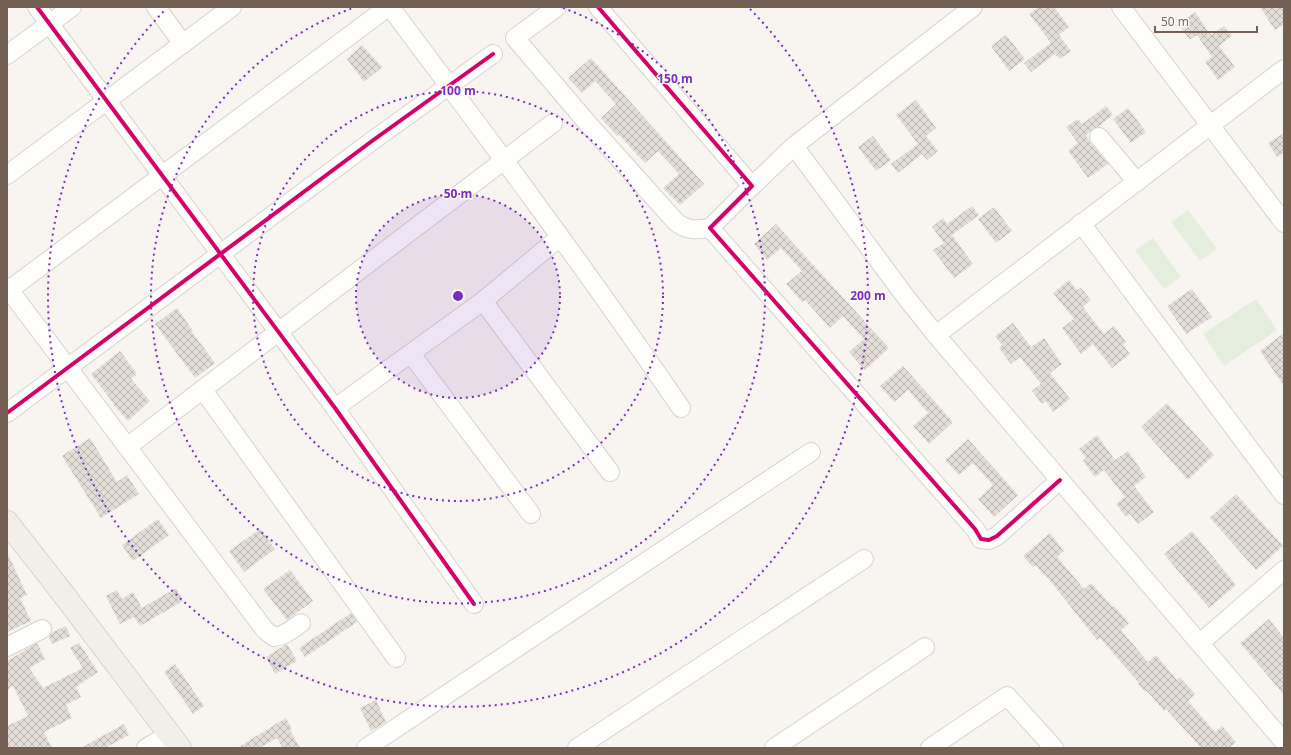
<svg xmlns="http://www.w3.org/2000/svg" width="1291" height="755" viewBox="0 0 1291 755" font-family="'Open Sans',sans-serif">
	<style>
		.pitch { fill: #e5eddc }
		.building { fill: url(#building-cross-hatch) }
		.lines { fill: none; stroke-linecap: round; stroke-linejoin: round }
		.minor-casing { stroke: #d7d2ce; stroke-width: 20 }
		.major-casing { stroke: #d8d2cd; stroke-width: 24 }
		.minor { stroke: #fefefd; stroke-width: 18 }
		.major { stroke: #f2efe8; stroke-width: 22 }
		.cycleway-casing { stroke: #fdfaf3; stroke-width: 6 }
		.cycleway { stroke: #d6006c; stroke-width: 4 }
		.ring { fill: none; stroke: #7b2cbf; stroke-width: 2; stroke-dasharray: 2 4 }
		.centre { fill: #7b2cbf; stroke: #fdfaf3; stroke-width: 2 }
		.ring-label { font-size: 12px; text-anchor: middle; font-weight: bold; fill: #7b2cbf; stroke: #fdfaf3; stroke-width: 3; stroke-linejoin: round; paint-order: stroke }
	</style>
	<defs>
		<pattern id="building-cross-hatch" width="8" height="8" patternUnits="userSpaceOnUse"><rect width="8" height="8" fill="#e3ddd7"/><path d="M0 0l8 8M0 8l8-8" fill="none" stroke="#bcb7b1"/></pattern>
	</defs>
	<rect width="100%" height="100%" fill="#f8f5f0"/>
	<g class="pitch">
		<path d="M 1188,210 L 1217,249 L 1200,261 L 1171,222 Z"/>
		<path d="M 1153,238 L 1181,277 L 1164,289 L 1135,250 Z"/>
		<path d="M 1256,299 L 1277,330 L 1224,366 L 1203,334 Z"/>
	</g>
	<g class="building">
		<path d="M 1039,7 L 1054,7 L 1069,27 L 1059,35 L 1071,51 L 1060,59 L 1055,54 L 1031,72 L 1024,63 L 1051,43 L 1029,14 Z"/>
		<path d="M 1260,7 L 1284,7 L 1284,24 L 1275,30 Z"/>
		<path d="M 1195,12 L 1211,35 L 1224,26 L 1232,36 L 1219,46 L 1235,67 L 1218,80 L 1205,62 L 1212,57 L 1197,35 L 1190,40 L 1178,24 Z"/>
		<path d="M 1006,35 L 1025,59 L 1009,71 L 991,46 Z"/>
		<path d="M 362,45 L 382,67 L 364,82 L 347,59 Z"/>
		<path d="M 591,58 L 704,184 L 680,205 L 663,188 L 679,174 L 658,151 L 645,163 L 618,134 L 617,136 L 601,118 L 616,104 L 595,81 L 582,93 L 568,78 Z"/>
		<path d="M 916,100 L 936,128 L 926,136 L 938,151 L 927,160 L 922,154 L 898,173 L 891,164 L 918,144 L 896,115 Z"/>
		<path d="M 1106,106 L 1113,115 L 1098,127 L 1093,129 L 1086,135 L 1091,144 L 1108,164 L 1088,178 L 1068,151 L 1078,143 L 1066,127 L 1078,119 L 1082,124 Z"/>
		<path d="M 1128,108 L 1146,132 L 1131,143 L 1113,119 Z"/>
		<path d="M 1284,133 L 1284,153 L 1277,157 L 1268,143 Z"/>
		<path d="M 873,136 L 891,160 L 876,171 L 858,147 Z"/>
		<path d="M 972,206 L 979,215 L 952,235 L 973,264 L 954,278 L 933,250 L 944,243 L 932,227 L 943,218 L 947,224 Z"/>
		<path d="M 994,207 L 1012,231 L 996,243 L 978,219 Z"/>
		<path d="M 776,224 L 889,348 L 865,370 L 849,352 L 864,339 L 843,316 L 830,328 L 805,300 L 802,302 L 786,284 L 802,271 L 781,248 L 767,260 L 754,244 Z"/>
		<path d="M 1069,280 L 1077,290 L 1081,288 L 1091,300 L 1083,307 L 1104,334 L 1114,326 L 1126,342 L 1123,345 L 1130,354 L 1112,368 L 1093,344 L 1081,354 L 1062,328 L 1074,319 L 1053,293 Z"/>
		<path d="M 1192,289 L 1212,317 L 1186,334 L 1167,306 Z"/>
		<path d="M 177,308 L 193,331 L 192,332 L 215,363 L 195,378 L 155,324 Z"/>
		<path d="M 1013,323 L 1031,347 L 1044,338 L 1062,364 L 1050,373 L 1070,399 L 1053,412 L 1046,401 L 1042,404 L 1032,391 L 1041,384 L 1020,357 L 1011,364 L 999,348 L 1002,345 L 995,336 Z"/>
		<path d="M 1284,333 L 1284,386 L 1260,351 Z"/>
		<path d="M 120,351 L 137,374 L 131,379 L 150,401 L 128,421 L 113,404 L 114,404 L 91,374 Z"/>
		<path d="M 903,366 L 953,422 L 929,444 L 913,426 L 928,413 L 908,390 L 894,402 L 880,386 Z"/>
		<path d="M 1167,403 L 1214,455 L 1188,480 L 1141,427 Z"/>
		<path d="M 1097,435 L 1115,460 L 1128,451 L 1146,477 L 1134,486 L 1154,512 L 1138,524 L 1130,514 L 1126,517 L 1116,504 L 1125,497 L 1104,470 L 1095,477 L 1083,461 L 1086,458 L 1079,449 Z"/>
		<path d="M 90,438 L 117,482 L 127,475 L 139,494 L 101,518 L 62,456 Z"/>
		<path d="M 968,439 L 1018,495 L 994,517 L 978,499 L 993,485 L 973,463 L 959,475 L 945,460 Z"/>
		<path d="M 1236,494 L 1283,546 L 1256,570 L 1210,518 Z"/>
		<path d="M 158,519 L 169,535 L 133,561 L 122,545 Z"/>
		<path d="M 260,529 L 275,549 L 244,572 L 229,551 Z"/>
		<path d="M 1192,531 L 1236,585 L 1209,608 L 1164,554 Z"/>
		<path d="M 1050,533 L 1064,551 L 1057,557 L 1084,589 L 1091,583 L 1113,607 L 1114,606 L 1129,623 L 1121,630 L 1148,662 L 1156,655 L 1177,680 L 1180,677 L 1195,694 L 1188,701 L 1215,732 L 1222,726 L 1236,742 L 1229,748 L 1201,748 L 1166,709 L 1164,711 L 1147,691 L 1145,692 L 1138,684 L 1139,683 L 1100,638 L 1097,640 L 1051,582 L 1035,565 L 1033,567 L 1023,556 Z"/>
		<path d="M 7,552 L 27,595 L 20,598 L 31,621 L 7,632 Z"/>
		<path d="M 290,570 L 313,601 L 287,620 L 263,589 Z"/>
		<path d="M 176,588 L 183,601 L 140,626 L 134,617 L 120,624 L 106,596 L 117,590 L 122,599 L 133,592 L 142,608 Z"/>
		<path d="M 351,613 L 357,622 L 305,657 L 299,648 Z"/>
		<path d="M 1269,619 L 1284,638 L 1284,695 L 1240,643 Z"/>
		<path d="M 66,626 L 70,636 L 52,644 L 49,637 L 51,633 Z"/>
		<path d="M 37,643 L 45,659 L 29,668 L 43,688 L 83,668 L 70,648 L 79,643 L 98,672 L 76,687 L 81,697 L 66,705 L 72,718 L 44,732 L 52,748 L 7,748 L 7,726 L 28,716 L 13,686 L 7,690 L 7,661 Z"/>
		<path d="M 287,644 L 297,661 L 275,674 L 266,657 Z"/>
		<path d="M 175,664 L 204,706 L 193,714 L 164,672 Z"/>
		<path d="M 376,700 L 386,722 L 371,731 L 360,708 Z"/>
		<path d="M 286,718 L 292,729 L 290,730 L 300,748 L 283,748 L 277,738 L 259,748 L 237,748 Z"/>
		<path d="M 124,724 L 129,735 L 105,748 L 81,748 Z"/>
	</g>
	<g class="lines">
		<defs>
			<g id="minor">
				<path d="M 37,7 L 335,408 L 474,604"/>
				<path d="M 156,7 L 183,44"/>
				<path d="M 390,7 C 489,139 588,272 681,408"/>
				<path d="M 557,7 L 515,38 L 590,126 L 676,222 C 687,231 697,230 710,228"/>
				<path d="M 598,7 L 752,186 L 710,228 L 975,529 L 981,539 L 989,540 L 997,536 L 1060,480"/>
				<path d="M 1121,7 L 1284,223"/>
				<path d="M 7,55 L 72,7"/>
				<path d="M 1099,137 L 1137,182"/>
				<path d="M 794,146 L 905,296 L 936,335 L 1284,742"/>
				<path d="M 7,175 L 232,7"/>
				<path d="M 752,186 L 794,146 L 973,7"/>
				<path d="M 1081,223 L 1284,495"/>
				<path d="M 7,287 L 265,630 L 274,637 C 285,636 292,629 301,623"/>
				<path d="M 9,290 L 388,7"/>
				<path d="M 483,301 L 610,472"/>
				<path d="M 936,335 L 1284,69"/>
				<path d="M 411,354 L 531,514"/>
				<path d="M 203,390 L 396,658"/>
				<path d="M 335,408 L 483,301 L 560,237"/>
				<path d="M 7,413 L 372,141 L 493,54"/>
				<path d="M 127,447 L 553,123"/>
				<path d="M 1200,643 L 1284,570"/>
				<path d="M 7,647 L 42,629"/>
				<path d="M 146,748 L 170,734"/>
				<path d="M 366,748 L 811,452"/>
				<path d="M 577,748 L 864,559"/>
				<path d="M 774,748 L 925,647"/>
				<path d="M 930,748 L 1007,696 L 1054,748"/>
			</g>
			<path id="major" d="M 7,522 L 61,591 L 180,748"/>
		</defs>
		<use href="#minor" class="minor-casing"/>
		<use href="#major" class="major-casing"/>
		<use href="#minor" class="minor"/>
		<use href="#major" class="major"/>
		<defs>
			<g id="cycleway">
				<path d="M 37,7 L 335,408 L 474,604"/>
				<path d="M 598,7 L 752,186 L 710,228 L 975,529 L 981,539 L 989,540 L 997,536 L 1060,480"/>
				<path d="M 7,413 L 372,141 L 493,54"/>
			</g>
		</defs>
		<use href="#cycleway" class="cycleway-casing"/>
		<use href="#cycleway" class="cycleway"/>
	</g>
	<circle cx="458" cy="296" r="102" fill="#7b2cbf" fill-opacity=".12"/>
	<g class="ring">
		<circle cx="458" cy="296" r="102"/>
		<circle cx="458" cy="296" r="205"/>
		<path d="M563 8A307 307 0 1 1 353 8"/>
		<path d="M750 9A410 410 0 1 1 166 9"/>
	</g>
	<circle cx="458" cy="296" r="6" class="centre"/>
	<g class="ring-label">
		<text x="675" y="83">150 m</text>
		<text x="458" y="95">100 m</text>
		<text x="458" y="198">50 m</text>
		<text x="868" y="300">200 m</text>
	</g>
	<rect width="1291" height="755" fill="none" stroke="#736052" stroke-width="16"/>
	<path d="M1155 26v6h102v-6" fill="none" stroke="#736052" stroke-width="2"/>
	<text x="1161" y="26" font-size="12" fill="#736052" stroke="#fdfaf3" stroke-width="3" paint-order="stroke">50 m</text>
</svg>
